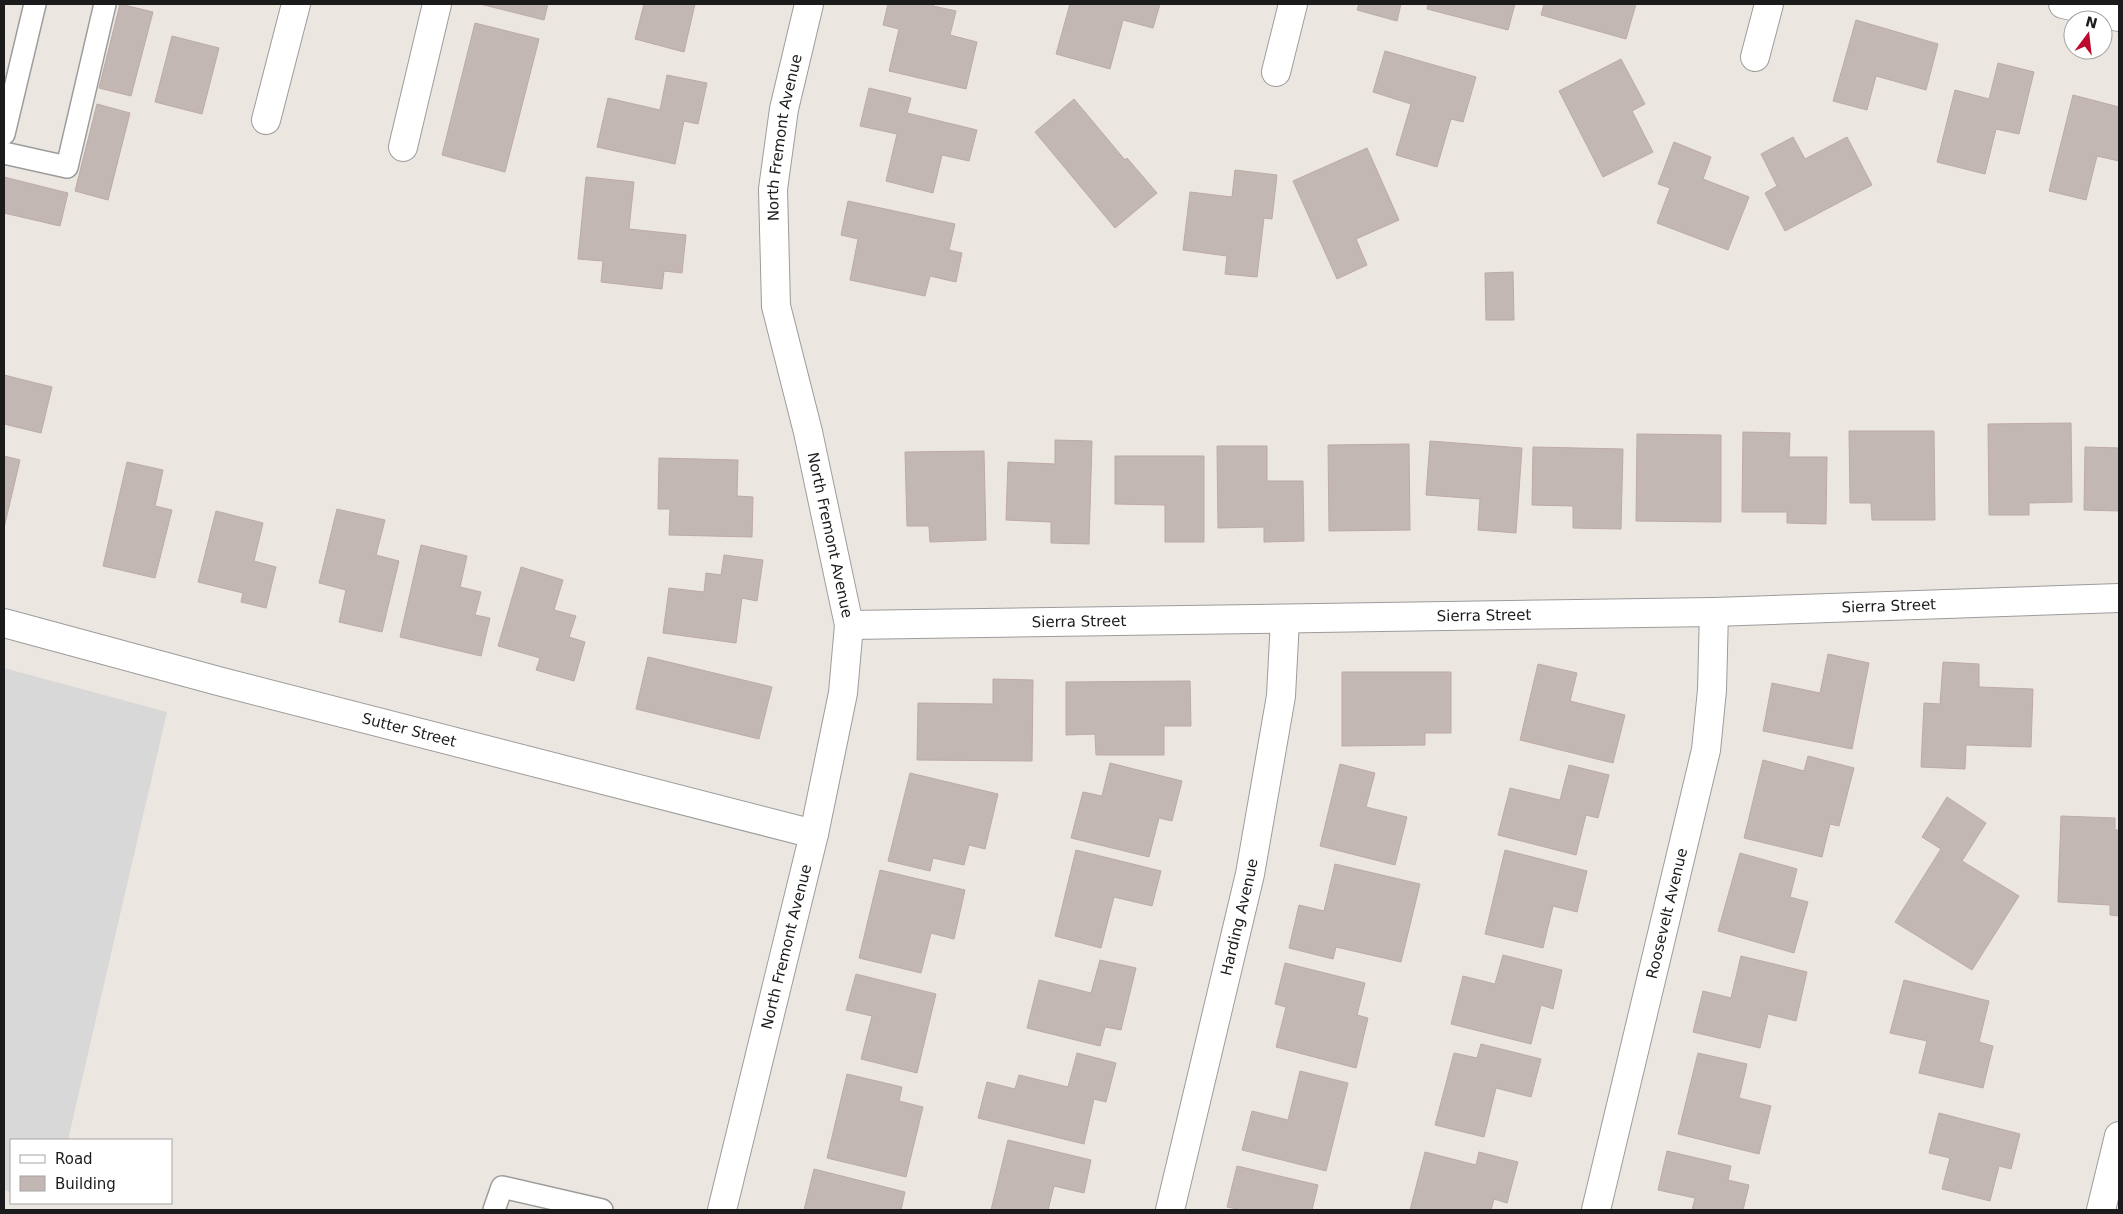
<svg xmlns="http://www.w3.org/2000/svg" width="2123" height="1214" viewBox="0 0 2123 1214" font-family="'DejaVu Sans',sans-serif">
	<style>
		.residential { fill: #d9d8d8 }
		.building { fill: #c3b7b4; stroke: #bdaaa4 }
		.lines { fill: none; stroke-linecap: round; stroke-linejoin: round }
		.service-casing { stroke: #9c9c9c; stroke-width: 24 }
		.minor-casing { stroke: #9c9c9c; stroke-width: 30 }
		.service { stroke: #fff; stroke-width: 21 }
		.minor { stroke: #fff; stroke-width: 28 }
		.labels { text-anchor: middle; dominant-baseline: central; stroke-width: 5; stroke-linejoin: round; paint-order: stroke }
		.street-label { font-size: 15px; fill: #1b1b1b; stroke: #fff }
	</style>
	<rect width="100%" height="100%" fill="#ece6e0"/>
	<path class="residential" d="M 4,668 L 167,712 L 68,1140 L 11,1140 L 11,1192 L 4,1190 Z"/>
	<g class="building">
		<path d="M 120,4 L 153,12 L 131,96 L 99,88 Z"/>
		<path d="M 480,4 L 548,4 L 544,20 Z"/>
		<path d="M 644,4 L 695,4 L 684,52 L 635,39 Z"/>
		<path d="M 888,4 L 934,4 L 933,6 L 956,11 L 950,35 L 977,42 L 966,89 L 889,71 L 899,29 L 883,25 Z"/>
		<path d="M 1070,4 L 1160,4 L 1153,28 L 1123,20 L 1110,69 L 1056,54 Z"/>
		<path d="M 1359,4 L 1401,4 L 1397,21 L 1357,10 Z"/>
		<path d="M 1428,4 L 1515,4 L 1508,30 L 1427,9 Z"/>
		<path d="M 1544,4 L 1636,4 L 1626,39 L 1541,15 Z"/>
		<path d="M 1856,20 L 1938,44 L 1926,90 L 1876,76 L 1867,110 L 1833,101 Z"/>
		<path d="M 475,23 L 539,39 L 505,172 L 442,155 Z"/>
		<path d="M 172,36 L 219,48 L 202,114 L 155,102 Z"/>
		<path d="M 1385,51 L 1476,77 L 1463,122 L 1451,119 L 1437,167 L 1396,155 L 1411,104 L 1373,92 Z"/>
		<path d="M 1621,59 L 1645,104 L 1632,111 L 1653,152 L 1603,177 L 1559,91 Z"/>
		<path d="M 1998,63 L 2034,72 L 2019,134 L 1996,129 L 1985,174 L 1937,162 L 1955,90 L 1989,99 Z"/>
		<path d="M 667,75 L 707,83 L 698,124 L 684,121 L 675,164 L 597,147 L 608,98 L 660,110 Z"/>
		<path d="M 869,88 L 911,98 L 907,113 L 977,130 L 969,161 L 942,155 L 933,193 L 886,181 L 897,134 L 860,126 Z"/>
		<path d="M 2073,95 L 2119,107 L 2119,161 L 2097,156 L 2086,200 L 2049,191 Z"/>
		<path d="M 1074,99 L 1125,160 L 1127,158 L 1157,193 L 1115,228 L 1035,132 Z"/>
		<path d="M 97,104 L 130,113 L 108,200 L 75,191 Z"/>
		<path d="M 1793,137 L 1805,159 L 1847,137 L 1872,185 L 1785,231 L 1765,193 L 1777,186 L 1761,154 Z"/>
		<path d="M 1674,142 L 1711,157 L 1703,179 L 1749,197 L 1728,250 L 1657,223 L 1670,188 L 1658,184 Z"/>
		<path d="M 1367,148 L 1399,220 L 1356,239 L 1367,265 L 1337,279 L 1293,181 Z"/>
		<path d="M 1235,170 L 1277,175 L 1272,219 L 1264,218 L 1257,277 L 1225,274 L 1227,256 L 1183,250 L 1190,192 L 1232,197 Z"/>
		<path d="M 4,177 L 68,193 L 60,226 L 4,213 Z"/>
		<path d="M 586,177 L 634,182 L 629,229 L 686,235 L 682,273 L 664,271 L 662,289 L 601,282 L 603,261 L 578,259 Z"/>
		<path d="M 848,201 L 955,224 L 949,250 L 962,253 L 956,282 L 930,276 L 925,296 L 850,280 L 858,239 L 841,235 Z"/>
		<path d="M 1513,272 L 1514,320 L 1486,320 L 1485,273 Z"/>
		<path d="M 4,375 L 52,387 L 41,433 L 4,424 Z"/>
		<path d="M 2071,423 L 2072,502 L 2029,503 L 2029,515 L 1989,515 L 1988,424 Z"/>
		<path d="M 1849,431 L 1934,431 L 1935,520 L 1872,520 L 1871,503 L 1850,503 Z"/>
		<path d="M 1743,432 L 1790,433 L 1789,457 L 1827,457 L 1826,524 L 1787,523 L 1787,512 L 1742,512 Z"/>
		<path d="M 1637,434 L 1721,435 L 1721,522 L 1636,521 Z"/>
		<path d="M 1055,440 L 1092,441 L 1089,544 L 1051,543 L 1051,522 L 1006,520 L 1008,462 L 1055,464 Z"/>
		<path d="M 1430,441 L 1522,448 L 1516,533 L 1478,530 L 1480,499 L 1426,495 Z"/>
		<path d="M 1409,444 L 1410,530 L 1329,531 L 1328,445 Z"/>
		<path d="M 1217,446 L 1267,446 L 1267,481 L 1303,481 L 1304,541 L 1264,542 L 1264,527 L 1218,528 Z"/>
		<path d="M 1533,447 L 1623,449 L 1621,529 L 1573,528 L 1573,506 L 1532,505 Z"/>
		<path d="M 2085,447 L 2119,448 L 2119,511 L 2084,510 Z"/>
		<path d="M 984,451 L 986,540 L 930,542 L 929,526 L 907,526 L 905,452 Z"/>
		<path d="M 4,456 L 20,460 L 4,528 Z"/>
		<path d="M 1115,456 L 1204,456 L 1204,542 L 1165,542 L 1165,505 L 1115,504 Z"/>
		<path d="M 659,458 L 738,460 L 737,496 L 753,497 L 752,537 L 669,535 L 670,509 L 658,509 Z"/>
		<path d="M 127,462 L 163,470 L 155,506 L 172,510 L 155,578 L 103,566 Z"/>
		<path d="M 337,509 L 385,520 L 376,555 L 399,561 L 382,632 L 339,622 L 346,590 L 319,583 Z"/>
		<path d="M 216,511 L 263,523 L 254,561 L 276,567 L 266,608 L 241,602 L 243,593 L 198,582 Z"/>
		<path d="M 421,545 L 467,556 L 460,587 L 481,592 L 475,615 L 490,618 L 481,656 L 400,637 Z"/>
		<path d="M 724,555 L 763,560 L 757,601 L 742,598 L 736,643 L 663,633 L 669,588 L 704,592 L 706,573 L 721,575 Z"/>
		<path d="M 521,567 L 563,580 L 554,610 L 576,616 L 569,637 L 585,642 L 574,681 L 536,670 L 540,658 L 498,646 Z"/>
		<path d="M 1828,654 L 1869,663 L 1852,749 L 1763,731 L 1772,683 L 1820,693 Z"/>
		<path d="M 648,657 L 772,687 L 759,739 L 636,709 Z"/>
		<path d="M 1943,662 L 1979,664 L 1979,687 L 2033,689 L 2031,747 L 1966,745 L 1965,769 L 1921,767 L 1924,703 L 1940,704 Z"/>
		<path d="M 1538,664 L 1577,673 L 1570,701 L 1625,715 L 1613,763 L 1520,740 Z"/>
		<path d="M 1342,672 L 1451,672 L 1451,733 L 1425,733 L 1425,745 L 1342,746 Z"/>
		<path d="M 993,679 L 1033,680 L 1032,761 L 917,760 L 918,703 L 993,704 Z"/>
		<path d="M 1190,681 L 1191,726 L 1164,726 L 1164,755 L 1096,755 L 1095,734 L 1066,735 L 1066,682 Z"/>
		<path d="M 1808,756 L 1854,768 L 1839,826 L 1830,824 L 1822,857 L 1744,838 L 1763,760 L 1804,771 Z"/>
		<path d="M 1110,763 L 1182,781 L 1172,821 L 1159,818 L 1149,857 L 1071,838 L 1083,792 L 1102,796 Z"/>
		<path d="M 1340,764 L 1375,773 L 1366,807 L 1407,817 L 1395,865 L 1320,846 Z"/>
		<path d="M 1569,765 L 1609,775 L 1598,818 L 1586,815 L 1576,855 L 1498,835 L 1510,788 L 1560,800 Z"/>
		<path d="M 910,773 L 998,794 L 985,849 L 969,845 L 964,865 L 933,858 L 930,871 L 888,861 Z"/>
		<path d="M 1947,797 L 1986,823 L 1962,861 L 2019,896 L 1972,970 L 1895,922 L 1941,849 L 1922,837 Z"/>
		<path d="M 2061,816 L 2115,818 L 2115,830 L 2119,830 L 2119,916 L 2110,915 L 2110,905 L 2058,902 Z"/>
		<path d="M 1076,850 L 1161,871 L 1152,906 L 1114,897 L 1101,948 L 1055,936 Z"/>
		<path d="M 1505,850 L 1587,871 L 1577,912 L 1553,906 L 1543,948 L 1485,934 Z"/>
		<path d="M 1740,853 L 1797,869 L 1790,897 L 1808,902 L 1794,953 L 1718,931 Z"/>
		<path d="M 1335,864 L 1420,884 L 1401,962 L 1336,947 L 1333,959 L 1289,948 L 1299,905 L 1324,911 Z"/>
		<path d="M 880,870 L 965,890 L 954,939 L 931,933 L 921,973 L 859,958 Z"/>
		<path d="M 1503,955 L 1562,970 L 1553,1009 L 1541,1005 L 1531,1044 L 1451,1024 L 1463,976 L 1495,984 Z"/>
		<path d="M 1741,956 L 1807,972 L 1796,1021 L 1768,1014 L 1760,1048 L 1693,1032 L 1703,991 L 1731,998 Z"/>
		<path d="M 1100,960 L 1136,968 L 1121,1030 L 1105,1027 L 1100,1046 L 1027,1028 L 1039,980 L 1091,993 Z"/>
		<path d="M 1285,963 L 1365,983 L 1357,1015 L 1368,1018 L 1356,1068 L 1276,1047 L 1286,1007 L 1275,1004 Z"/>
		<path d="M 856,974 L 936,994 L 917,1073 L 861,1059 L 872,1016 L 846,1010 Z"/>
		<path d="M 1904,980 L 1989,1001 L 1979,1042 L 1993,1046 L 1983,1088 L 1919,1073 L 1927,1041 L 1890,1033 Z"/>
		<path d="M 1481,1044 L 1541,1059 L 1531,1097 L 1496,1088 L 1484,1137 L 1435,1125 L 1454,1053 L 1477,1058 Z"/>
		<path d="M 1077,1053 L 1116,1063 L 1106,1102 L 1094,1099 L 1084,1144 L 978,1118 L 987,1082 L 1015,1089 L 1019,1075 L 1068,1087 Z"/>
		<path d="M 1698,1053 L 1747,1064 L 1739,1098 L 1771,1106 L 1759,1154 L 1678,1134 Z"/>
		<path d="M 1300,1071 L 1348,1083 L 1326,1171 L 1242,1150 L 1252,1111 L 1288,1120 Z"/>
		<path d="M 847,1074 L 902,1087 L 899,1101 L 923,1107 L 906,1177 L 827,1158 Z"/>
		<path d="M 1939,1113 L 2020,1134 L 2011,1169 L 1999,1166 L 1990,1201 L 1942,1189 L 1950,1158 L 1929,1153 Z"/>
		<path d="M 1008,1140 L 1091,1160 L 1084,1193 L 1054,1186 L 1048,1210 L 991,1210 Z"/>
		<path d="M 1667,1151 L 1731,1166 L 1728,1180 L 1749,1185 L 1743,1210 L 1692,1210 L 1695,1198 L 1658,1190 Z"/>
		<path d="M 1425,1152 L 1476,1165 L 1479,1152 L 1518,1162 L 1507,1203 L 1494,1199 L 1491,1210 L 1410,1210 Z"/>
		<path d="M 1237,1166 L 1318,1185 L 1312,1210 L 1242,1210 L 1227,1207 Z"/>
		<path d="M 814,1169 L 905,1192 L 901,1210 L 804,1210 Z"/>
	</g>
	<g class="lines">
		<defs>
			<g id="service">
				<path d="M 4,134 L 35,4"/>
				<path d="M 4,153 L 67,167 L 105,4"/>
				<path d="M 494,1210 L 502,1187 L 602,1210"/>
			</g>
			<g id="minor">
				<path d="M 2063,4 L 2119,17"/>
				<path d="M 1755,57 L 1769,4"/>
				<path d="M 1276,72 L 1293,4"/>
				<path d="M 266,120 L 296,4"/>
				<path d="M 403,147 L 437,4"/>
				<path id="s1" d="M 4,623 L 222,682 L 814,834"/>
				<path id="s2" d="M 849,625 L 1714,612 L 2119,598"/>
				<path id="s3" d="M 722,1210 L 814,834 L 843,693 L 849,625 L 808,432 L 776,306 L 773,189 L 784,109 L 809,4"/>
				<path id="s4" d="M 1170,1210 L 1250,874 L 1281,696 L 1285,619"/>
				<path id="s5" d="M 1596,1210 L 1706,750 L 1712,690 L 1714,612"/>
				<path d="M 2101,1210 L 2119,1136"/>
			</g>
		</defs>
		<use href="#service" class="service-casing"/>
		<use href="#minor" class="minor-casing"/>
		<use href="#service" class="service"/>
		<use href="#minor" class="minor"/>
	</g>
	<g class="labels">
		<g class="street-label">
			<text stroke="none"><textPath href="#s3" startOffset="1096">North Fremont Avenue</textPath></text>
			<text transform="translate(830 535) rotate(78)">North Fremont Avenue</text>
			<text stroke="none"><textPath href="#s2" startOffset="1040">Sierra Street</textPath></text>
			<text stroke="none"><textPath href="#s2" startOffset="635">Sierra Street</textPath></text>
			<text stroke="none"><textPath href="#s2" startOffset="230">Sierra Street</textPath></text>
			<text stroke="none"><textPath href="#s1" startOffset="419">Sutter Street</textPath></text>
			<text stroke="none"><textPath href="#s5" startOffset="305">Roosevelt Avenue</textPath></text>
			<text stroke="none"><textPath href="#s4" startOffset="301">Harding Avenue</textPath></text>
			<text stroke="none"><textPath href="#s3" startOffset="271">North Fremont Avenue</textPath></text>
		</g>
	</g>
	<rect width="2123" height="1214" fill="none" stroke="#1b1b1b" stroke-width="10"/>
	<rect x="10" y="1139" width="162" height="65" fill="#ffffff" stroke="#a4a4a4"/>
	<rect x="20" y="1155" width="25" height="8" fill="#ffffff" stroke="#a4a4a4"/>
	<text x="55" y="1164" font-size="15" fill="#1b1b1b">Road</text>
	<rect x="20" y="1176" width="25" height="15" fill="#c3b7b4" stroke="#a4a4a4"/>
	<text x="55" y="1189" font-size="15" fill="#1b1b1b">Building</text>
	<g transform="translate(2088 35) rotate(15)"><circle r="24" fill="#ffffff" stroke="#a4a4a4"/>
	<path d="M0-4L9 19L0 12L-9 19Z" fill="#bc092e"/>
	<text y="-8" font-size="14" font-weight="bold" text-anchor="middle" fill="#1b1b1b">N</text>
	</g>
</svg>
